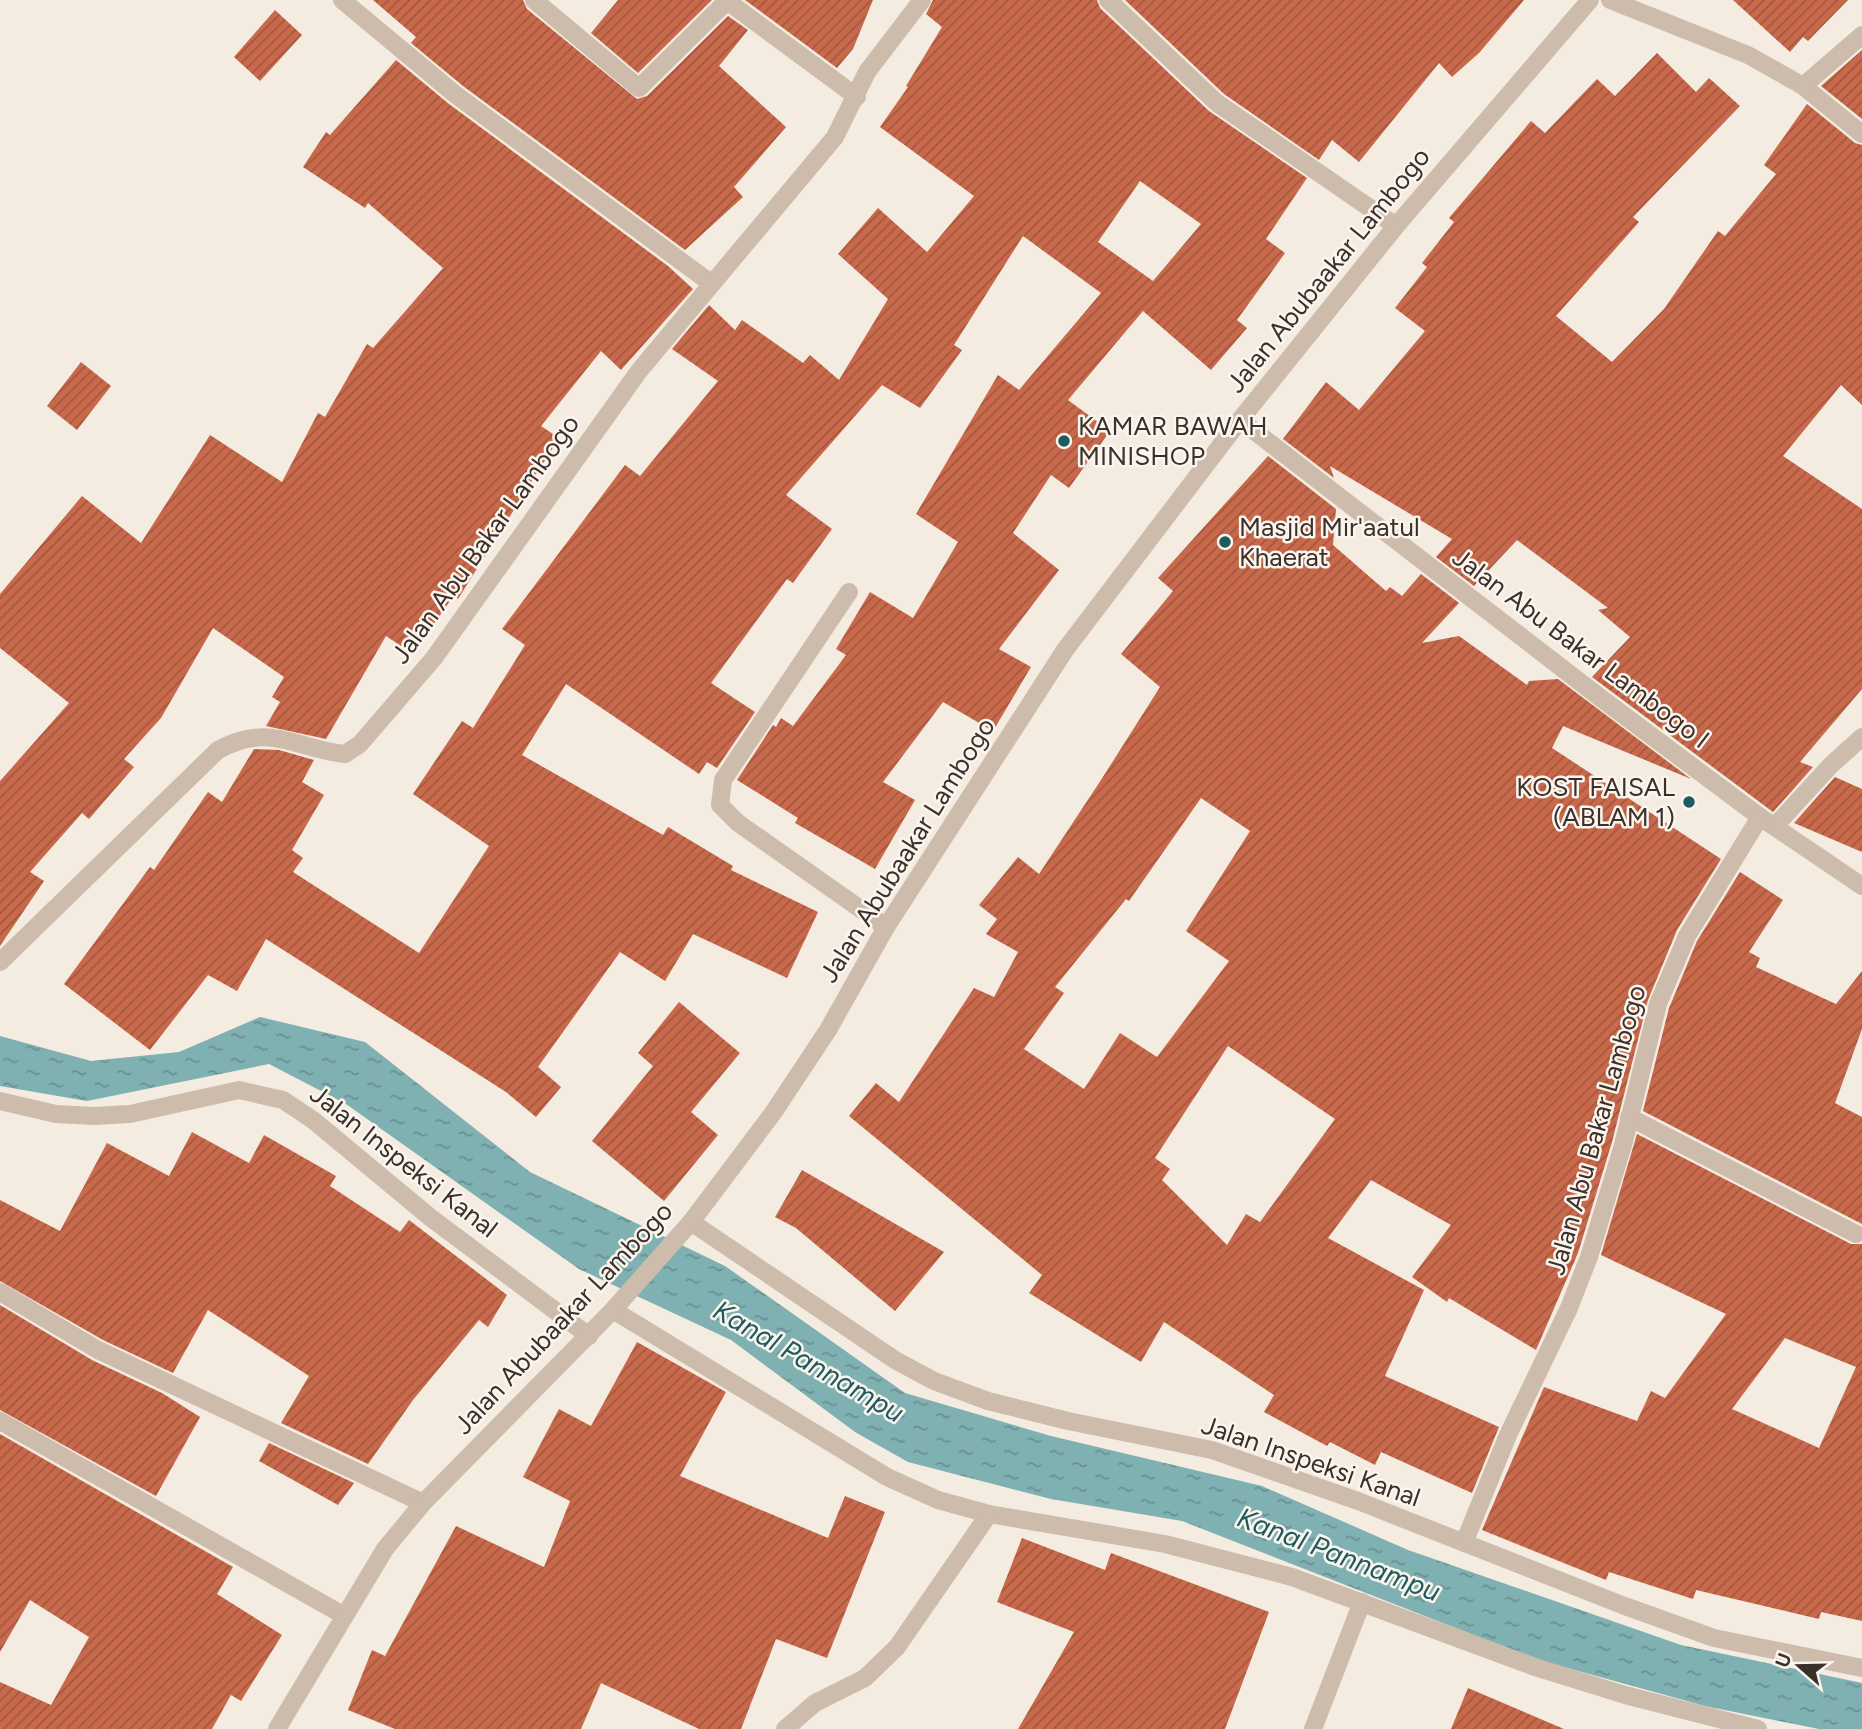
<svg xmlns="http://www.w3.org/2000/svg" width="1862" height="1729" viewBox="0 0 1862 1729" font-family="Figtree,sans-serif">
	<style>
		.water { fill: url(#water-ripples) }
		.building { fill: url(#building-hatch); fill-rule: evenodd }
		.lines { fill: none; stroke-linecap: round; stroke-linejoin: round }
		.minor { stroke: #cdbbac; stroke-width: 18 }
		.tertiary { stroke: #cdbbac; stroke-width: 18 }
		.poi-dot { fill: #1f5a5e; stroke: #fbf5ee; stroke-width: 2.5 }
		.labels { text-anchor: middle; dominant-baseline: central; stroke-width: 5; stroke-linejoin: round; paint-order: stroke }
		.street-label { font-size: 26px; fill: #3b302b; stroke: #fbf5ee }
		.poi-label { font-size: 26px; fill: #3b302b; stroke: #fbf5ee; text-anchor: start }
		.water-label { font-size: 28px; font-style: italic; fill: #1f5a5e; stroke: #fbf5ee }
	</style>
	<defs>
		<pattern id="water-ripples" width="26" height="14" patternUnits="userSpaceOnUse" patternTransform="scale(1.75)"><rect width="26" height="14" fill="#7fb0b2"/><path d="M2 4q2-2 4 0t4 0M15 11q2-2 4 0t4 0" fill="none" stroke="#699091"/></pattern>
		<pattern id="building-hatch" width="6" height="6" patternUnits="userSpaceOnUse" patternTransform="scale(1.75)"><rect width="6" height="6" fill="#c8694b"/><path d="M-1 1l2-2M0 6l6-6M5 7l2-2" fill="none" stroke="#a4573f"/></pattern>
	</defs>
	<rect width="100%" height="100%" fill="#f4ebe1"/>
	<path class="water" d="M 260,1017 L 365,1042 L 530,1172 L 725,1266 L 905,1393 L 1051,1436 L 1262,1486 L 1408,1550 L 1681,1645 L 1862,1683 L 1862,1729 L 1819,1729 L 1705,1706 L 1535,1659 L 1182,1521 L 1051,1499 L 908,1462 L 855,1432 L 731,1340 L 579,1269 L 346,1104 L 269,1064 L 87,1101 L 0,1086 L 0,1036 L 91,1061 L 179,1052 Z"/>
	<g class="building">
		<path d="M 373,0 L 523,0 L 527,9 L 637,99 L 647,96 L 728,16 L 748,30 L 719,66 L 786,127 L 734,187 L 743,197 L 685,250 L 463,86 L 411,43 L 416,37 Z"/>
		<path d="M 618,0 L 712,0 L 638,73 L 591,33 Z"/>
		<path d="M 745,0 L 873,0 L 853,49 L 837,68 Z"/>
		<path d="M 933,0 L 1097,0 L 1100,8 L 1209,111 L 1307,178 L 1266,239 L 1285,253 L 1237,320 L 1247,328 L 1211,370 L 1143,311 L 1068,400 L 1110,431 L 1069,488 L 1051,475 L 1013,533 L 1059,570 L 999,649 L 1031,667 L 993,731 L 943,702 L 883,782 L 915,800 L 875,869 L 795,823 L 798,818 L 737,780 L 773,725 L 776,727 L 781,718 L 793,726 L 846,655 L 836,649 L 870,592 L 913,618 L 958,542 L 916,514 L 998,375 L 1019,390 L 1101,293 L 1023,236 L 954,345 L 962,350 L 920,408 L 882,385 L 786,495 L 832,529 L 793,583 L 787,579 L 711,683 L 755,712 L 717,768 L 707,762 L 699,774 L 566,684 L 522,755 L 663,835 L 668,827 L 733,866 L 731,870 L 818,912 L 787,978 L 693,934 L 665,981 L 620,952 L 538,1067 L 561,1087 L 536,1117 L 506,1092 L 266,939 L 237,991 L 208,975 L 150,1050 L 64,984 L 150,867 L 154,870 L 208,792 L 222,802 L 254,749 L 279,750 L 314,760 L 302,782 L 324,795 L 292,850 L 303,858 L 293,872 L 419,953 L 489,846 L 413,794 L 462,721 L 473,728 L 525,645 L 502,629 L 625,465 L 640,476 L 718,381 L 672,349 L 709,305 L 735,330 L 742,320 L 803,363 L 810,355 L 839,380 L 888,299 L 838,254 L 878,208 L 927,252 L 974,196 L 880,127 L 908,87 L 906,86 L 942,27 L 926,14 ZM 1140,181 L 1201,224 L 1153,281 L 1098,242 Z"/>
		<path d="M 1125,0 L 1524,0 L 1479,53 L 1452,77 L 1439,63 L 1359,162 L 1332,140 L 1319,160 L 1224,94 Z"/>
		<path d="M 1733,0 L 1848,0 L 1808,41 L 1803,37 L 1790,52 Z"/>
		<path d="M 275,10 L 302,35 L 260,81 L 234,57 Z"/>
		<path d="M 1862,50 L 1862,119 L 1821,86 Z"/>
		<path d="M 1657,53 L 1696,92 L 1709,78 L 1740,106 L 1633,217 L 1639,222 L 1556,316 L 1612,362 L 1664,309 L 1718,231 L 1725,236 L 1776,174 L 1764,165 L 1807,104 L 1855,143 L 1862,145 L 1862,405 L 1841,385 L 1783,456 L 1862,509 L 1862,689 L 1800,762 L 1813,767 L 1773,812 L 1592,677 L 1630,637 L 1598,610 L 1608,608 L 1517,540 L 1474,586 L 1436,557 L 1452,539 L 1330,466 L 1334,478 L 1283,439 L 1326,382 L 1359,410 L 1425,331 L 1395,308 L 1427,267 L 1422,263 L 1454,222 L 1449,218 L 1531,121 L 1545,133 L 1597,79 L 1615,96 Z"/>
		<path d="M 396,60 L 449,104 L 668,266 L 693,289 L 621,370 L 601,351 L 541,426 L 559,438 L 458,599 L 454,595 L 413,654 L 386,636 L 326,739 L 266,726 L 280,702 L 272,697 L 284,677 L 213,628 L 161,718 L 124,759 L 134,767 L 89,819 L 82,813 L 30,872 L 44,881 L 0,946 L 0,781 L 69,703 L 0,648 L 0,594 L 82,496 L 141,543 L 210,435 L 282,482 L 318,413 L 325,417 L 367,344 L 373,348 L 443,268 L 368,203 L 365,208 L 303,167 L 326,132 L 330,135 Z"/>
		<path d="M 81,362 L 111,386 L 77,430 L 47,406 Z"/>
		<path d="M 1268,456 L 1336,509 L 1333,545 L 1386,591 L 1390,587 L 1402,596 L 1421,574 L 1459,603 L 1422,643 L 1459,636 L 1527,685 L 1529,681 L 1558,679 L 1691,779 L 1563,726 L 1552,748 L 1721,859 L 1677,930 L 1648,1000 L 1612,1142 L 1578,1253 L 1536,1350 L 1449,1298 L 1447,1302 L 1412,1277 L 1451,1225 L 1371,1180 L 1328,1238 L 1424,1290 L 1385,1376 L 1499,1427 L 1472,1493 L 1381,1452 L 1375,1465 L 1330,1442 L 1327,1446 L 1264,1412 L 1274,1395 L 1164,1322 L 1141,1362 L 1029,1293 L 1042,1275 L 849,1116 L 876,1083 L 899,1102 L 974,988 L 994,997 L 1018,952 L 986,934 L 997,919 L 979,905 L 1018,857 L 1039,874 L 1101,780 L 1160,687 L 1121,654 L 1173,591 L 1158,578 ZM 1201,798 L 1250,831 L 1186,931 L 1229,961 L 1157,1057 L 1120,1033 L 1084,1089 L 1024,1049 L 1064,993 L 1055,987 L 1126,899 L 1129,901 ZM 1228,1046 L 1335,1119 L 1260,1222 L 1246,1214 L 1227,1245 L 1162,1180 L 1170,1169 L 1155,1158 Z"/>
		<path d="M 1835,777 L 1862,789 L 1862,852 L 1794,823 Z"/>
		<path d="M 1740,872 L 1783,900 L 1749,952 L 1760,958 L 1756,967 L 1836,1004 L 1862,971 L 1862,1029 L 1835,1103 L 1862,1117 L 1862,1224 L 1643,1111 L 1669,1008 L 1697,941 Z"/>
		<path d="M 679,1002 L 740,1053 L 691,1112 L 718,1135 L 664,1201 L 592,1141 L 653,1066 L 638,1053 Z"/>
		<path d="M 192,1132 L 249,1163 L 264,1135 L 336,1176 L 330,1186 L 400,1232 L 409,1220 L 507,1295 L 488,1327 L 479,1320 L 413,1400 L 368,1464 L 281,1423 L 309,1376 L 208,1310 L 173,1373 L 103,1340 L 0,1281 L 0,1200 L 60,1231 L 107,1143 L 169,1176 Z"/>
		<path d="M 1637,1134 L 1851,1244 L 1862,1244 L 1862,1621 L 1821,1612 L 1819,1619 L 1696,1590 L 1693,1599 L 1609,1572 L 1606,1580 L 1482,1530 L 1544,1387 L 1637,1421 L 1651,1391 L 1665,1398 L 1726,1314 L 1601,1255 ZM 1785,1338 L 1856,1367 L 1819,1448 L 1732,1409 Z"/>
		<path d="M 802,1170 L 944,1252 L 895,1311 L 796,1228 L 775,1217 Z"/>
		<path d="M 0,1305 L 92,1360 L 162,1393 L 200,1417 L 156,1496 L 0,1410 Z"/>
		<path d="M 637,1342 L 726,1392 L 680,1476 L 828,1538 L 845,1496 L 885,1512 L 827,1658 L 776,1639 L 741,1729 L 699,1729 L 601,1683 L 581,1729 L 395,1729 L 348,1710 L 372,1650 L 385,1656 L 456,1526 L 544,1567 L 570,1501 L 523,1477 L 559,1409 L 591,1426 Z"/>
		<path d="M 0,1434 L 233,1567 L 217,1594 L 282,1635 L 241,1701 L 231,1695 L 212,1729 L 0,1729 L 0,1682 L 51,1705 L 89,1637 L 30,1600 L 0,1652 Z"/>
		<path d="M 269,1443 L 354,1483 L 338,1505 L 259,1461 Z"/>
		<path d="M 1022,1538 L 1105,1570 L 1111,1553 L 1269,1612 L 1225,1729 L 1018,1729 L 1074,1632 L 997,1602 Z"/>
		<path d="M 1468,1688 L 1564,1729 L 1451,1729 Z"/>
	</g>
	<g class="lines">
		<g class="minor">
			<path d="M 342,0 L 456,95 L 712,284"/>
			<path d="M 534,0 L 639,88 L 727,1 L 857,97"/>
			<path d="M 1108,0 L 1217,103 L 1396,226"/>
			<path d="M 1610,0 L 1748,55 L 1803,86 L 1862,134"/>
			<path d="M 1803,86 L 1862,35"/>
			<path d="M 1240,420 L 1602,699 L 1760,817 L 1862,886"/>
			<path d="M 849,592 L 723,780 L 720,805 L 738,823 L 886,927"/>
			<path d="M 1776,825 L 1831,765 L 1862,737"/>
			<path d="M 0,962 L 218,750 C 270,722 293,748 345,754 L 360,744 L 434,658 L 639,371 L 835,137 L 867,72 L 922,0"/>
			<path d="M 0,1101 L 56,1114 L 94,1116 L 130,1114 L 239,1090 L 283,1100 L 313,1120 L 431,1218 L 589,1336"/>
			<path d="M 1629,1117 L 1856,1234"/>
			<path d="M 691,1222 L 895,1360 L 934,1381 L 988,1401 L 1068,1421 L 1212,1450 L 1358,1501 L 1622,1605 L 1714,1638 L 1862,1668"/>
			<path d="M 0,1292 L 98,1350 L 423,1503"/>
			<path d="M 613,1310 L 887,1477 L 938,1500 L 989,1514 L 1165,1544 L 1292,1577 L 1538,1668 L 1625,1695 L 1758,1729"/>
			<path d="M 0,1421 L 343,1615"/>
			<path d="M 1464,1543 L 1508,1435 L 1569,1308 L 1589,1257 L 1623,1145 L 1658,1004 L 1687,936 L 1760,817"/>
			<path d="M 785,1729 L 815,1703 L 865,1678 L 897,1647 L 989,1514"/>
			<path d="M 1313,1729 L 1362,1602"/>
		</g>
		<path class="tertiary" d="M 277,1729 L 385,1549 L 423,1503 L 613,1310 L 691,1222 L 773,1113 L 828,1030 L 886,927 L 1065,650 L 1240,420 L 1396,226 L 1590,0"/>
	</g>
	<g class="poi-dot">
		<circle cx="1064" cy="441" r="7"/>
		<circle cx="1225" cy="542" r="7"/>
		<circle cx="1689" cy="802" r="7"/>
	</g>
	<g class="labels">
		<g class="street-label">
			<text transform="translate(1328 270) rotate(-51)">Jalan Abubaakar Lambogo</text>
			<text transform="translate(485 539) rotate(-54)">Jalan Abu Bakar Lambogo</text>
			<text transform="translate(1581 648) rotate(37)">Jalan Abu Bakar Lambogo I</text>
			<text transform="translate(907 850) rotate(-58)">Jalan Abubaakar Lambogo</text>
			<text transform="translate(1596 1130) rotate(-74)">Jalan Abu Bakar Lambogo</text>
			<text transform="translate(404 1161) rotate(38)">Jalan Inspeksi Kanal</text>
			<text transform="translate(563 1318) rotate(-47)">Jalan Abubaakar Lambogo</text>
			<text transform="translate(1311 1461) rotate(19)">Jalan Inspeksi Kanal</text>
		</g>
		<g class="poi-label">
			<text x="1078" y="426">KAMAR BAWAH<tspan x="1078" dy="30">MINISHOP</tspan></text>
			<text x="1239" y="527">Masjid Mir'aatul<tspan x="1239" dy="30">Khaerat</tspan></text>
			<text x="1675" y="787" text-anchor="end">KOST FAISAL<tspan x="1675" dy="30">(ABLAM 1)</tspan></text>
		</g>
		<g class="water-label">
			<text transform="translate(809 1361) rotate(30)">Kanal Pannampu</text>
			<text transform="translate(1339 1554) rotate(21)">Kanal Pannampu</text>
		</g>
	</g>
	<g transform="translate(1799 1666) rotate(290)" stroke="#fbf5ee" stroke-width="5" paint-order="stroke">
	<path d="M0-5L12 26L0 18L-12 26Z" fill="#3b302b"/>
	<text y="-10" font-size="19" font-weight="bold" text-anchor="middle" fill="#3b302b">U</text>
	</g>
</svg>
